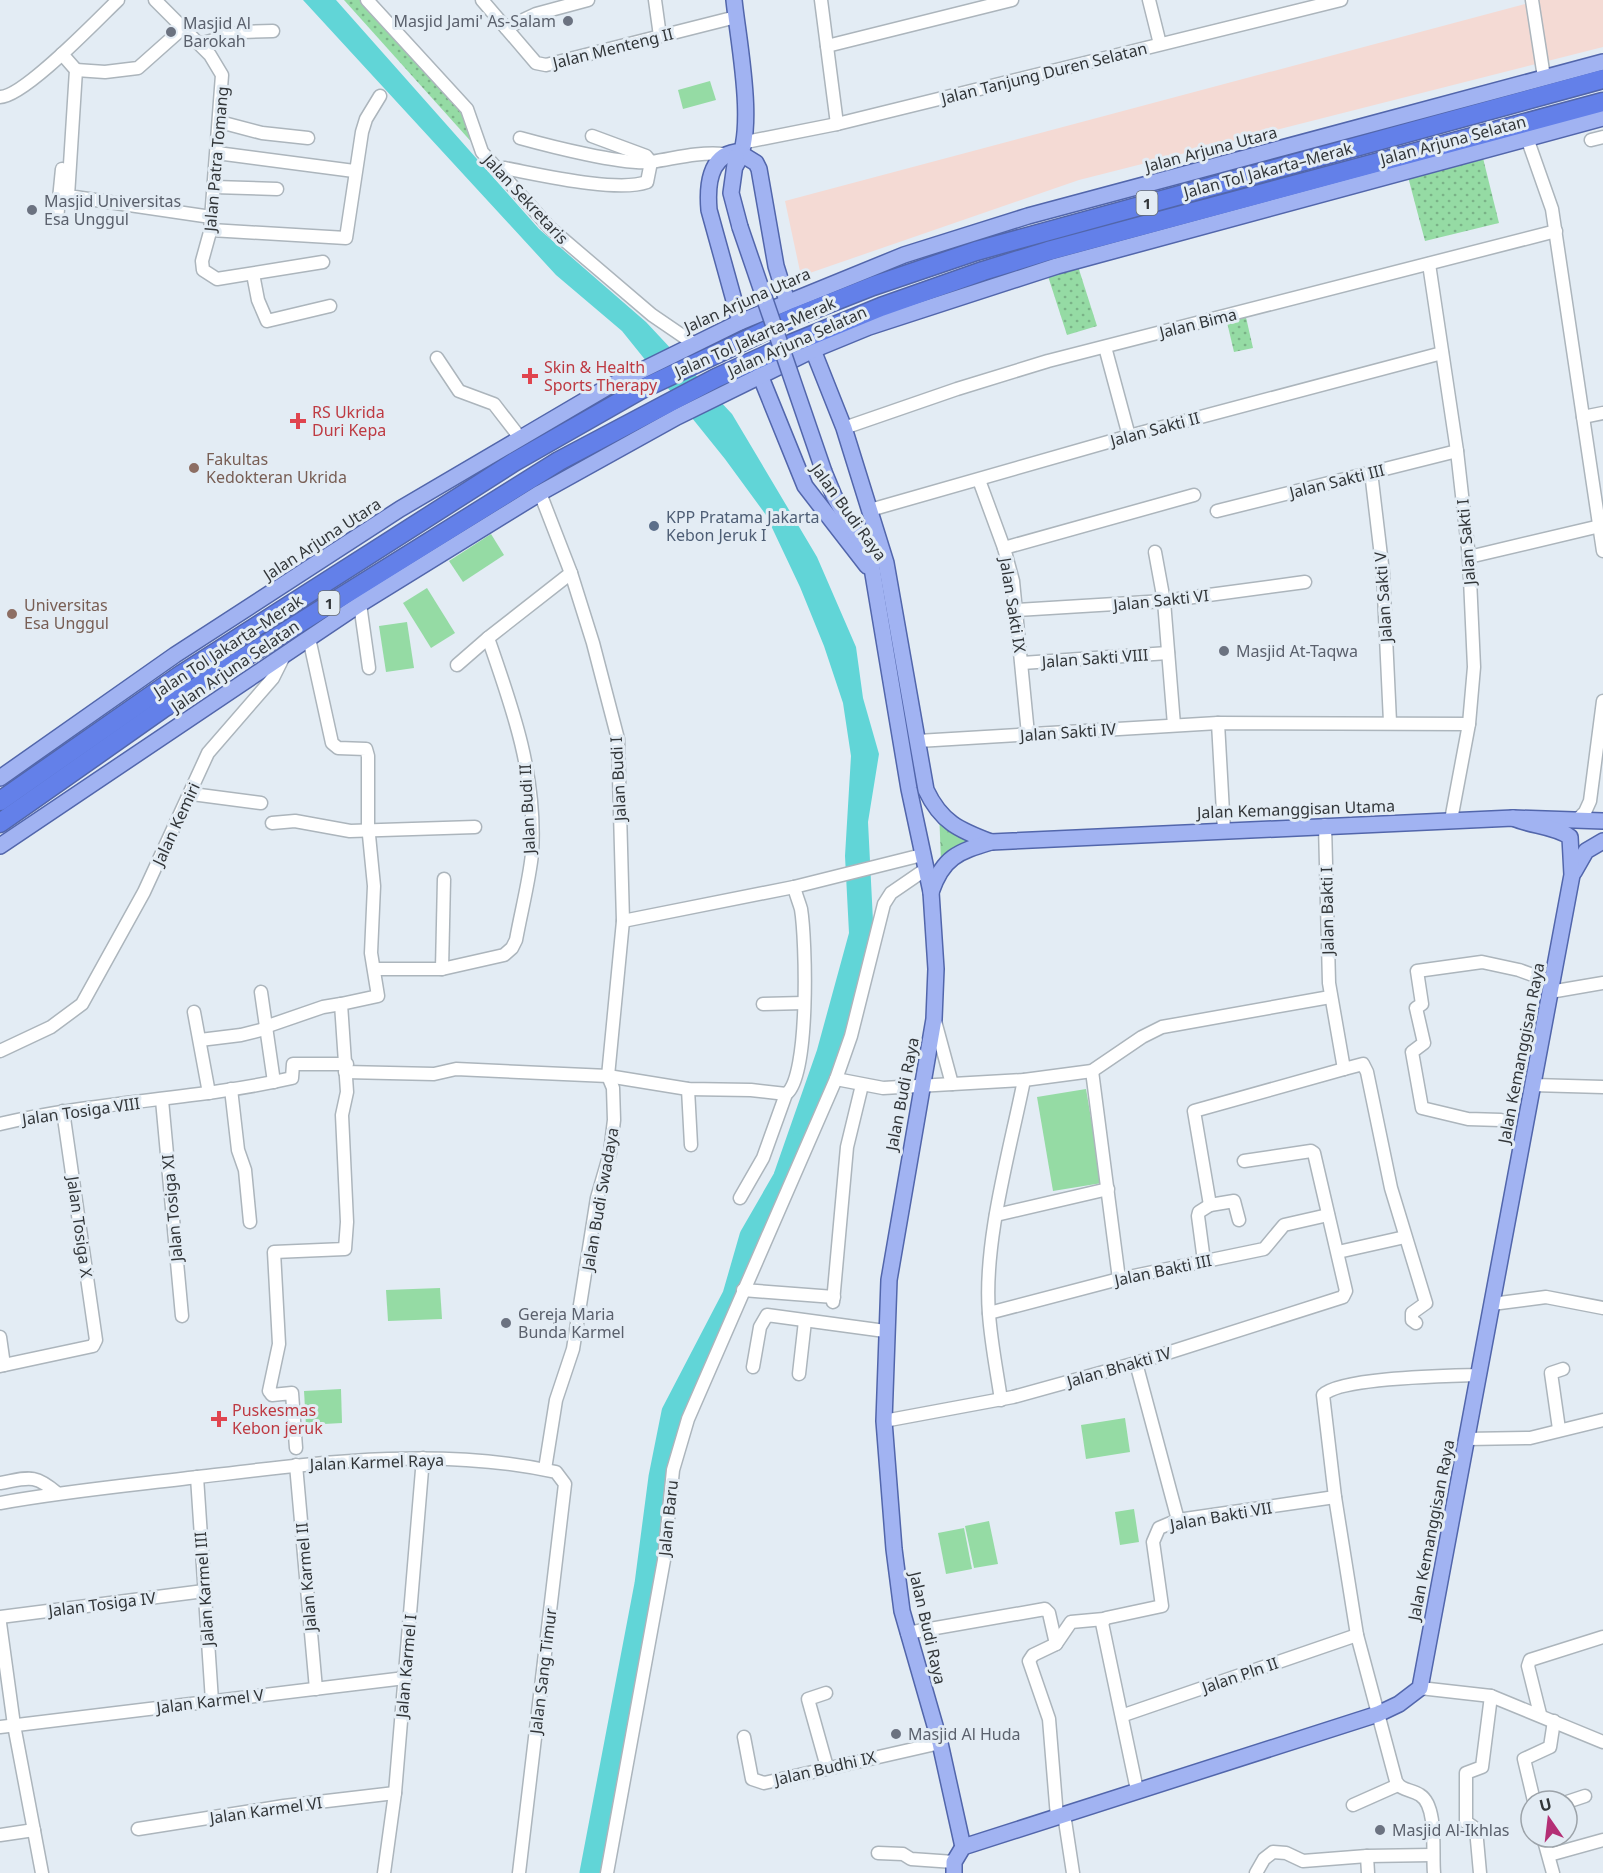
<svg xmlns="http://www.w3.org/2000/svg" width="1603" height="1873" viewBox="0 0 1603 1873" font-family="'Noto Sans',sans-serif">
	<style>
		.commercial { fill: #f4dad4 }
		.grass { fill: url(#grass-dots) }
		.forest { fill: url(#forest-crowns) }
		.pitch { fill: #95dba4 }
		.water { fill: #61d5d7 }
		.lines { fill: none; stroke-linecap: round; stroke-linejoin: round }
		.river { stroke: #61d5d7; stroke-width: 21 }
		.minor-casing { stroke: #acb5bc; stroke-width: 15 }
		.major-casing { stroke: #5266ab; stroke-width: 18 }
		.highway-casing { stroke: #5266ab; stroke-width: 21 }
		.minor { stroke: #fff; stroke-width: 12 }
		.major { stroke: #a1b3f2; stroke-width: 15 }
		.highway { stroke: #6380e9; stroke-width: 18 }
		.major-bridge-casing { stroke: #5266ab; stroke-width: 18; stroke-linecap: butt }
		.major-bridge { stroke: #a1b3f2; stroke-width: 15 }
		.worship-dot { fill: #6b7280; stroke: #e3ecf4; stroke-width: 2 }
		.health-dot { fill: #e0444e; stroke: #e3ecf4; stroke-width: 2 }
		.education-dot { fill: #8d6e63; stroke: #e3ecf4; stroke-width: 2 }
		.service-dot { fill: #5c6f8a; stroke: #e3ecf4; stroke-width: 2 }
		.labels { text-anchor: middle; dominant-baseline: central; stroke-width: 6; stroke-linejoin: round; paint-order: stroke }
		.shield { fill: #e3ecf4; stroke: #676d71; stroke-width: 1.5 }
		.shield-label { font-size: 15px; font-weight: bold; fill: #323639 }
		.worship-label { font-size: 16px; fill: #5b616d; stroke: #e3ecf4; text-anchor: start }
		.street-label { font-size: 16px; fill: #323639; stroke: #e3ecf4 }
		.health-label { font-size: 16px; fill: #be3a42; stroke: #e3ecf4; text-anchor: start }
		.education-label { font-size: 16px; fill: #785e54; stroke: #e3ecf4; text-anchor: start }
		.service-label { font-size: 16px; fill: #4e5e75; stroke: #e3ecf4; text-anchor: start }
	</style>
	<defs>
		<pattern id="grass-dots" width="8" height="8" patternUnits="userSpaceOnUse" patternTransform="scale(1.5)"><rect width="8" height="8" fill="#95dba4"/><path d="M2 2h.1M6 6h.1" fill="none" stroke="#7ab287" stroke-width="1.8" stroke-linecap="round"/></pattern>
		<pattern id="forest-crowns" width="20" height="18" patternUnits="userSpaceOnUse" patternTransform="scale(1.5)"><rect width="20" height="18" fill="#95dba4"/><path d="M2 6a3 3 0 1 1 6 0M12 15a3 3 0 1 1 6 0" fill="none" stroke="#7ab287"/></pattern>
	</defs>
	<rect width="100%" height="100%" fill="#e3ecf4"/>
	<path class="commercial" d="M 1540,0 L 1603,0 L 1603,47 L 1079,180 L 801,276 L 785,201 Z"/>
	<g class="grass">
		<path d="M 344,0 L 360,0 L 464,116 L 475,146 Z"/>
		<path d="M 1482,154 L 1499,223 L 1425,241 L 1407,173 Z"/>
		<path d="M 1076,260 L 1097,326 L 1067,335 L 1046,270 Z"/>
		<path d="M 1245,313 L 1253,348 L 1234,352 L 1226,318 Z"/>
	</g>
	<path class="forest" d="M 939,810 L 973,838 L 941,862 Z"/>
	<g class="pitch">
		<path d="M 710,81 L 716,100 L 683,109 L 678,90 Z"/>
		<path d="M 491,534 L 504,555 L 463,582 L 449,561 Z"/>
		<path d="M 427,588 L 455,633 L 431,648 L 403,603 Z"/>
		<path d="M 407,622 L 414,668 L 386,672 L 379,626 Z"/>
		<path d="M 1086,1089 L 1102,1183 L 1053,1191 L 1037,1097 Z"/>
		<path d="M 440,1288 L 442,1319 L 388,1321 L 386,1290 Z"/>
		<path d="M 341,1389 L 342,1423 L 306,1425 L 304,1391 Z"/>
		<path d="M 1125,1418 L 1130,1452 L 1086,1459 L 1081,1425 Z"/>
		<path d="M 1134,1509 L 1139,1542 L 1120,1545 L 1115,1512 Z"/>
		<path d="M 989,1521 L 998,1564 L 974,1568 L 965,1526 Z"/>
		<path d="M 964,1528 L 972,1569 L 946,1574 L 938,1533 Z"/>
	</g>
	<path class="water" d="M 303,0 L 336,0 L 539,229 L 646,322 L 732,414 L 817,557 L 856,647 L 863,698 L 879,754 L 868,822 L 873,921 L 847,1047 L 794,1170 L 774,1173 L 817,1050 L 849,933 L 845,856 L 851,756 L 843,703 L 824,646 L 800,587 L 766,515 L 725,459 L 622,331 L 556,275 Z"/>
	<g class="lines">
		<path class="river" d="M 590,1873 L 645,1584 L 659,1477 L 672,1412 L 733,1295 L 750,1236 L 788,1170 L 796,1144"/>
		<defs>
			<g id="minor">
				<path d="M 155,0 L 210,55 L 222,75 L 210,232 L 202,261 L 203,270 L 217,279 L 323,262"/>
				<path d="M 367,0 L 467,109 L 482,152 L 550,228 L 652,315 L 693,343"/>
				<path d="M 482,0 L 536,63 L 546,65 L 736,17"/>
				<path d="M 655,0 L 660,36"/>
				<path d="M 821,0 L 837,124"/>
				<path d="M 1149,0 L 1160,44"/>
				<path d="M 1532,0 L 1544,77"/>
				<path d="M 506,28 L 536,14 L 588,0"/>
				<path d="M 200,44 L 241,32 L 273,31"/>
				<path d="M 827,46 L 1012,0"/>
				<path d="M 62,54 L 76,70 L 68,196 L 211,217"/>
				<path d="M 76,70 L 105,72 L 138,68 L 183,28"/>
				<path d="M 0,97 C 24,97 98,19 118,0"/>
				<path d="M 220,122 L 262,133 L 308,138"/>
				<path d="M 592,136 L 646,156 L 650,161"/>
				<path d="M 520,138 C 549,146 623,165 651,162 C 678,158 695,152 724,154"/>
				<path d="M 1527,138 L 1552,209 L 1603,551"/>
				<path d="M 1591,140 L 1603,137"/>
				<path d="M 746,142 L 837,124 L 1341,0"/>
				<path d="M 217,153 L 354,171"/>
				<path d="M 499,172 L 504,168 C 537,174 617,193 647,182 L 651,162"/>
				<path d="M 214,187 L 277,189"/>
				<path d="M 57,219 L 62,169"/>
				<path d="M 211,230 L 346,238 L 362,132 L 366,119 L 380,96"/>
				<path d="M 1429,264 L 1457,451 L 1469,557 L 1474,667 L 1469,724 L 1451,820"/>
				<path d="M 253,274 L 258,300 L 267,321 L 330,306"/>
				<path d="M 1105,347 L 1129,436"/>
				<path d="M 437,358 L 459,391 L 494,404 L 521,439"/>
				<path d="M 1583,417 L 1603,413"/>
				<path d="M 844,428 L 957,389 L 1048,361 L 1556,231"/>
				<path d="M 1371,472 L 1383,573 L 1390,722"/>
				<path d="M 979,480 L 1004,548 L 1013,581 L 1028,734"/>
				<path d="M 540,493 L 571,573 L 593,643 L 618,739 L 623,921 L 608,1076"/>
				<path d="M 870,510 L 1129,436 L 1442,353"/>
				<path d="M 1217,511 L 1457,451"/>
				<path d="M 1004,548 L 1194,495"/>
				<path d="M 1155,552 L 1164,601 L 1174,725"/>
				<path d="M 1469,557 L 1600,526"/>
				<path d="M 360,604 L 369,668"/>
				<path d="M 1017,610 L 1164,601 L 1305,582"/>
				<path d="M 1022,663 L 1168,653"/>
				<path d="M 457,665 L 488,638"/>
				<path d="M 1218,723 L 1224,830"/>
				<path d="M 918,741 L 1218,723 L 1469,724"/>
				<path d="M 192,794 L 261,803"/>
				<path d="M 1577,820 L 1585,812 L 1590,801 L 1603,701"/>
				<path d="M 272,823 L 295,821 L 350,831 L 475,827"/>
				<path d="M 1325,825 L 1329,983 L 1344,1069 L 1363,1064 L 1367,1072 L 1391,1188 L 1426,1303 L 1412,1313 L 1412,1320 L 1416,1323"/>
				<path d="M 623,921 L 794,887 L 922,855"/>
				<path d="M 374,969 L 442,969 L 504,955 L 512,948 L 516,940 C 521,912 529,882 532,854 C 537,777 513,709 488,638 L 571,573"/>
				<path d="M 442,969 L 444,879"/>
				<path d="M 261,992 L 274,1082"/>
				<path d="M 1550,992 L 1603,983"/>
				<path d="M 763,1004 L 804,1003"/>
				<path d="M 194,1012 L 209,1093"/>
				<path d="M 935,1021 L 952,1084"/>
				<path d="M 265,1027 L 323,1007 L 341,1004"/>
				<path d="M 200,1040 L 241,1035 L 265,1029"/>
				<path d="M 0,1051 L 51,1027 L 82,1004 L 144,892 L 208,753 L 273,678 L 285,654"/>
				<path d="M 1092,1071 L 1119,1279"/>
				<path d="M 345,1072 L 434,1074 L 456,1069 L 608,1076 L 688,1089 L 751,1090 L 786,1094"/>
				<path d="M 836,1079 L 883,1088 L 1024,1080 L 1092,1071 L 1142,1037 L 1162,1027 L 1330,997"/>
				<path d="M 1533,1085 L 1603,1087"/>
				<path d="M 231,1089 L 238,1150 L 245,1170 L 250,1222"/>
				<path d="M 688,1089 L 691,1145"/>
				<path d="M 162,1100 L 182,1316"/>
				<path d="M 1501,1120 L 1468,1119 L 1422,1108 L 1412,1052 L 1424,1043 L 1416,1008 L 1422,1004 L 1417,971 L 1482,962 L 1519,970 L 1552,982"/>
				<path d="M 0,1124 C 96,1101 195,1100 292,1078 L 293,1064 L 347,1064"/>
				<path d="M 740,1198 L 763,1158 L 786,1094 C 810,1078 806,939 801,909 C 799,902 796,895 794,887"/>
				<path d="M 996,1215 L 1108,1189"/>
				<path d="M 1239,1220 L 1234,1201 L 1210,1205 L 1194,1111 L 1344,1069"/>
				<path d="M 1338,1252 L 1405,1237"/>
				<path d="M 1204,1261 L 1198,1216 L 1199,1212 L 1210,1205"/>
				<path d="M 743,1290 L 834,1297"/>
				<path d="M 833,1302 L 847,1147 L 862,1085"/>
				<path d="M 1492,1304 L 1546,1297 L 1603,1308"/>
				<path d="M 989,1313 L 1119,1279 L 1264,1249 L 1284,1225 L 1328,1215"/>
				<path d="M 0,1337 L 4,1365"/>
				<path d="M 1136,1363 L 1178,1520"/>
				<path d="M 0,1366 L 93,1346 L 96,1340 L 63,1111"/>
				<path d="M 753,1367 L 760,1327 L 767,1315 L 885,1331"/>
				<path d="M 799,1374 L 805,1321"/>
				<path d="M 1001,1400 C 997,1372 991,1343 989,1314 C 983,1243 1010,1150 1024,1080"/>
				<path d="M 884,1421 L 1013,1397 L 1136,1363 L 1343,1297 L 1346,1291 L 1314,1153 L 1311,1151 L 1244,1161"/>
				<path d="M 1559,1429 L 1551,1373 L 1563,1369"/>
				<path d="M 1466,1439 L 1530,1438 L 1603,1420"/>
				<path d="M 296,1448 L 292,1393 L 272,1395 L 269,1391 L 279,1344 L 274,1252 L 345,1249 L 347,1222 L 342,1115 L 347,1092 L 341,1004 L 378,996 L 371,953 L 374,886 L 368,825 L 368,756 L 366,749 L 338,748 L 332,743 L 309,638"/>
				<path d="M 296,1465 L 316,1689"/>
				<path d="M 545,1469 L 556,1400 L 573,1349 L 597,1198 L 610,1153 L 614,1120 L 613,1088 L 608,1076"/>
				<path d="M 197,1477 L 212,1701"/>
				<path d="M 0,1483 C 28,1478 34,1473 57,1493"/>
				<path d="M 0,1503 C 66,1491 132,1485 198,1477 C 317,1463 438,1446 556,1472 L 565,1484 L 519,1873"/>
				<path d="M 0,1617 L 204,1591"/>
				<path d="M 0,1623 L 14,1725 L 42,1873"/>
				<path d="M 907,1633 L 1045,1609 L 1049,1613 L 1056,1644"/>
				<path d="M 1420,1688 L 1491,1696 L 1603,1742"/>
				<path d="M 826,1693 L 808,1699 L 827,1767"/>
				<path d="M 1540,1714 L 1528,1666 L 1530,1660 L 1603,1637"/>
				<path d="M 1124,1715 L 1357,1635"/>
				<path d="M 0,1727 L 405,1678"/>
				<path d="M 744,1737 L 752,1779 L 764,1783 L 940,1743"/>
				<path d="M 1137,1790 L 1102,1623 L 1106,1618 L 1162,1606 L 1153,1542 L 1159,1528 L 1178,1520 L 1335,1497"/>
				<path d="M 1534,1801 L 1524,1759 L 1550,1747 L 1554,1721"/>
				<path d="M 1567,1802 L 1585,1796"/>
				<path d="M 1353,1805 L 1398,1785"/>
				<path d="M 1064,1814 L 1073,1873"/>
				<path d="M 1057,1817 L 1049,1719 L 1029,1661 L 1033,1655 L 1056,1644 L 1071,1622 L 1104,1619"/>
				<path d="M 138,1829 L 284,1806 L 395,1793"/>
				<path d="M 0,1835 L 34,1830"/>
				<path d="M 1543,1837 L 1553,1873"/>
				<path d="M 878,1853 L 903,1854 L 911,1859 L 954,1862"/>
				<path d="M 1549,1855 L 1603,1840"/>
				<path d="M 1367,1856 L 1368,1873"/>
				<path d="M 384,1873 L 395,1793 L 423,1458"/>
				<path d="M 607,1873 L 664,1560 L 673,1470 L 688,1419 L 836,1079 L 851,1036 L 884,904 L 891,893 L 926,869"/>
				<path d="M 1256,1873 L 1264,1859 L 1273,1852 L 1286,1853 L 1303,1861 L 1367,1856 L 1432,1855"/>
				<path d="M 1434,1873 C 1432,1853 1438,1806 1420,1795 C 1411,1789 1401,1791 1396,1781 L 1357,1635 L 1335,1497 L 1323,1395 C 1341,1377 1450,1376 1479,1375"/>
				<path d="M 1480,1873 L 1476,1829 L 1466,1822 L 1466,1773 L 1482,1767 L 1491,1696"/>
			</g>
			<g id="major">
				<path d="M 734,0 C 738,40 757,132 736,165"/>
				<path d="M 736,152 C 709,156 707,187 709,210 L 740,322"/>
				<path d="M 743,155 L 756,163 L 759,169 L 776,266 L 787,301"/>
				<path d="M 736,157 L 731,193 L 740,227"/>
				<path d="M 813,350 L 844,428 L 886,563 L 926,790 C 941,822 959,830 991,842"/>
				<path d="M 760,375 L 805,486 L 867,566"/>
				<path d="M 824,472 L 834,496 L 871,562 L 909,789 L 931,892 L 936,969 L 934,1019 L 889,1280 L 884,1421 L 894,1549 L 902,1611 L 940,1743 L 963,1847"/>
				<path d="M 0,778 L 175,655 L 400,509 L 606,388 L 740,322 L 904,255 L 1028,216 L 1603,62"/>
				<path d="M 0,846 L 360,604 L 540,493 L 677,417 L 813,350 L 869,327 L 1057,266 L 1603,118"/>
				<path d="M 1574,872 L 1586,851 L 1603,841"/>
				<path d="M 931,892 C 943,857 958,852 991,842 L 1513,818 L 1603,821"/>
				<path d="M 954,1873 L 954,1862 L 963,1847 L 1378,1714 L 1399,1704 L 1420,1688 L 1572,875 L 1570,837 C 1555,826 1531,826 1513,818"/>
			</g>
			<g id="highway">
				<path d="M 0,801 L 182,674 L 514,462 L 642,389 L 797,316 L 873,286 L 976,251 L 1603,79"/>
				<path d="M 0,823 L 165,707 L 559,461 L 716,378 L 793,343 L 881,307 L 983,271 L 1048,251 L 1603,102"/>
			</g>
		</defs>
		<use href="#minor" class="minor-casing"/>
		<use href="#major" class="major-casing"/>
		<use href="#highway" class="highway-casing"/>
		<use href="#minor" class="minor"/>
		<use href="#major" class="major"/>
		<use href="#highway" class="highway"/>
		<defs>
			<path id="major-bridge" d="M 740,227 L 824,472"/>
		</defs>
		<use href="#major-bridge" class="major-bridge-casing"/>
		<use href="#major-bridge" class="major-bridge"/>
	</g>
	<g class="worship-dot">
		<circle cx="568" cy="21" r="6"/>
		<circle cx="171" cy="32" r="6"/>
		<circle cx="32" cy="210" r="6"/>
		<circle cx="1224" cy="651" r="6"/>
		<circle cx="506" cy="1323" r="6"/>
		<circle cx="896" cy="1734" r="6"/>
		<circle cx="1380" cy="1830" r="6"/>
	</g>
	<g class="health-dot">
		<path d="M527 367h6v6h6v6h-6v6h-6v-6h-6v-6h6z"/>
		<path d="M295 412h6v6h6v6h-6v6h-6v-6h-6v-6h6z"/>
		<path d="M216 1410h6v6h6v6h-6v6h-6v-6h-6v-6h6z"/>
	</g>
	<g class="education-dot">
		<circle cx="194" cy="468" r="6"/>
		<circle cx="12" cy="614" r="6"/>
	</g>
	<circle class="service-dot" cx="654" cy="526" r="6"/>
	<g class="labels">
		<g class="shield">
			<rect x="1136.5" y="191" width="21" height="24" rx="4.5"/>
			<rect x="318.5" y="591" width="21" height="24" rx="4.5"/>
		</g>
		<g class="shield-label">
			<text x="1147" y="203">1</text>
			<text x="329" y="603">1</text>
		</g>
		<g class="worship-label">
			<text x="556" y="21" text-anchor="end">Masjid Jami' As-Salam</text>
			<text x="183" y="23">Masjid Al<tspan x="183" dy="18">Barokah</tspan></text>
			<text x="44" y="201">Masjid Universitas<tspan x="44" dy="18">Esa Unggul</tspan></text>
			<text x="1236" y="651">Masjid At-Taqwa</text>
			<text x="518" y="1314">Gereja Maria<tspan x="518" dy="18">Bunda Karmel</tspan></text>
			<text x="908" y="1734">Masjid Al Huda</text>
			<text x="1392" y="1830">Masjid Al-Ikhlas</text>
		</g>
		<g class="street-label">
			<text transform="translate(613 48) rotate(-14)">Jalan Menteng II</text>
			<text transform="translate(1044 73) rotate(-14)">Jalan Tanjung Duren Selatan</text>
			<text transform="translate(1453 140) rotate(-15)">Jalan Arjuna Selatan</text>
			<text transform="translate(1211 149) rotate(-15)">Jalan Arjuna Utara</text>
			<text transform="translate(216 159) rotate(-85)">Jalan Patra Tomang</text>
			<text transform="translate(1268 170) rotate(-15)">Jalan Tol Jakarta–Merak</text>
			<text transform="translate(526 199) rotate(47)">Jalan Sekretaris</text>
			<text transform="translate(747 300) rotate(-24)">Jalan Arjuna Utara</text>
			<text transform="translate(1198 323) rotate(-14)">Jalan Bima</text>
			<text transform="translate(755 337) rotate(-24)">Jalan Tol Jakarta–Merak</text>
			<text transform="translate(797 341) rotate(-24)">Jalan Arjuna Selatan</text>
			<text transform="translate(1155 429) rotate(-15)">Jalan Sakti II</text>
			<text transform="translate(1337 481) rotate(-14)">Jalan Sakti III</text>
			<text transform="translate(849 512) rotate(54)">Jalan Budi Raya</text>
			<text transform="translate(322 539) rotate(-33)">Jalan Arjuna Utara</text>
			<text transform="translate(1466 542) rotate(-95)">Jalan Sakti I</text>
			<text transform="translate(1383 597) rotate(-94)">Jalan Sakti V</text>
			<text transform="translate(1161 600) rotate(-6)">Jalan Sakti VI</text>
			<text transform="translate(1013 605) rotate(81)">Jalan Sakti IX</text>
			<text transform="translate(228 646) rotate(-33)">Jalan Tol Jakarta–Merak</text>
			<text transform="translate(1095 658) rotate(-4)">Jalan Sakti VIII</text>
			<text transform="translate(235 666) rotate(-34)">Jalan Arjuna Selatan</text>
			<text transform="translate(1068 732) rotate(-4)">Jalan Sakti IV</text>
			<text transform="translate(618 779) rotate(-93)">Jalan Budi I</text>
			<text transform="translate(527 809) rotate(-93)">Jalan Budi II</text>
			<text transform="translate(1296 809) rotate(-2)">Jalan Kemanggisan Utama</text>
			<text transform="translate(176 824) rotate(-65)">Jalan Kemiri</text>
			<text transform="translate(1327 911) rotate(-91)">Jalan Bakti I</text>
			<text transform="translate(1521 1053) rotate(-79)">Jalan Kemanggisan Raya</text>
			<text transform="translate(902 1094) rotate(-79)">Jalan Budi Raya</text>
			<text transform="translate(81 1111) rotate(-8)">Jalan Tosiga VIII</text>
			<text transform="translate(600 1199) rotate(-80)">Jalan Budi Swadaya</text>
			<text transform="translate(172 1208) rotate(-95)">Jalan Tosiga XI</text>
			<text transform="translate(80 1227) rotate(82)">Jalan Tosiga X</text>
			<text transform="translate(1163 1270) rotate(-12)">Jalan Bakti III</text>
			<text transform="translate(1119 1367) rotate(-16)">Jalan Bhakti IV</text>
			<text transform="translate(377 1462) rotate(-2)">Jalan Karmel Raya</text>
			<text transform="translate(1221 1516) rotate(-10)">Jalan Bakti VII</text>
			<text transform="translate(668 1518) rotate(-84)">Jalan Baru</text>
			<text transform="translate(1431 1530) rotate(-79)">Jalan Kemanggisan Raya</text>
			<text transform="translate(306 1577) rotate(-95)">Jalan Karmel II</text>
			<text transform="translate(204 1589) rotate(-94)">Jalan Karmel III</text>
			<text transform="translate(102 1604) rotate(-7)">Jalan Tosiga IV</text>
			<text transform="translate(928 1628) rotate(77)">Jalan Budi Raya</text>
			<text transform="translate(406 1666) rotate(-85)">Jalan Karmel I</text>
			<text transform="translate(543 1671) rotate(-83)">Jalan Sang Timur</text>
			<text transform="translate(1240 1675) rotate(-19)">Jalan Pln II</text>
			<text transform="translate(210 1701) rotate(-7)">Jalan Karmel V</text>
			<text transform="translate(825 1768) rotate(-13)">Jalan Budhi IX</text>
			<text transform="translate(266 1810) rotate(-8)">Jalan Karmel VI</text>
		</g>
		<g class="health-label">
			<text x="544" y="367">Skin &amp; Health<tspan x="544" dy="18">Sports Therapy</tspan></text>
			<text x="312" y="412">RS Ukrida<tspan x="312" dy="18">Duri Kepa</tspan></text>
			<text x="232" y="1410">Puskesmas<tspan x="232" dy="18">Kebon jeruk</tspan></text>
		</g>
		<g class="education-label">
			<text x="206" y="459">Fakultas<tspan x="206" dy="18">Kedokteran Ukrida</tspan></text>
			<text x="24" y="605">Universitas<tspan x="24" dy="18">Esa Unggul</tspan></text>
		</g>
		<g class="service-label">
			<text x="666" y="517">KPP Pratama Jakarta<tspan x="666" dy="18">Kebon Jeruk I</tspan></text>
		</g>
	</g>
	<g transform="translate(1549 1819) rotate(346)"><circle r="28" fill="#e3ecf4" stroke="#9ca3a9" stroke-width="1.5"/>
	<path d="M0-4.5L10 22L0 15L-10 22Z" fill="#b42f75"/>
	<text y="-9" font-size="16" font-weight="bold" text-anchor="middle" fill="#323639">U</text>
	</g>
</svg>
